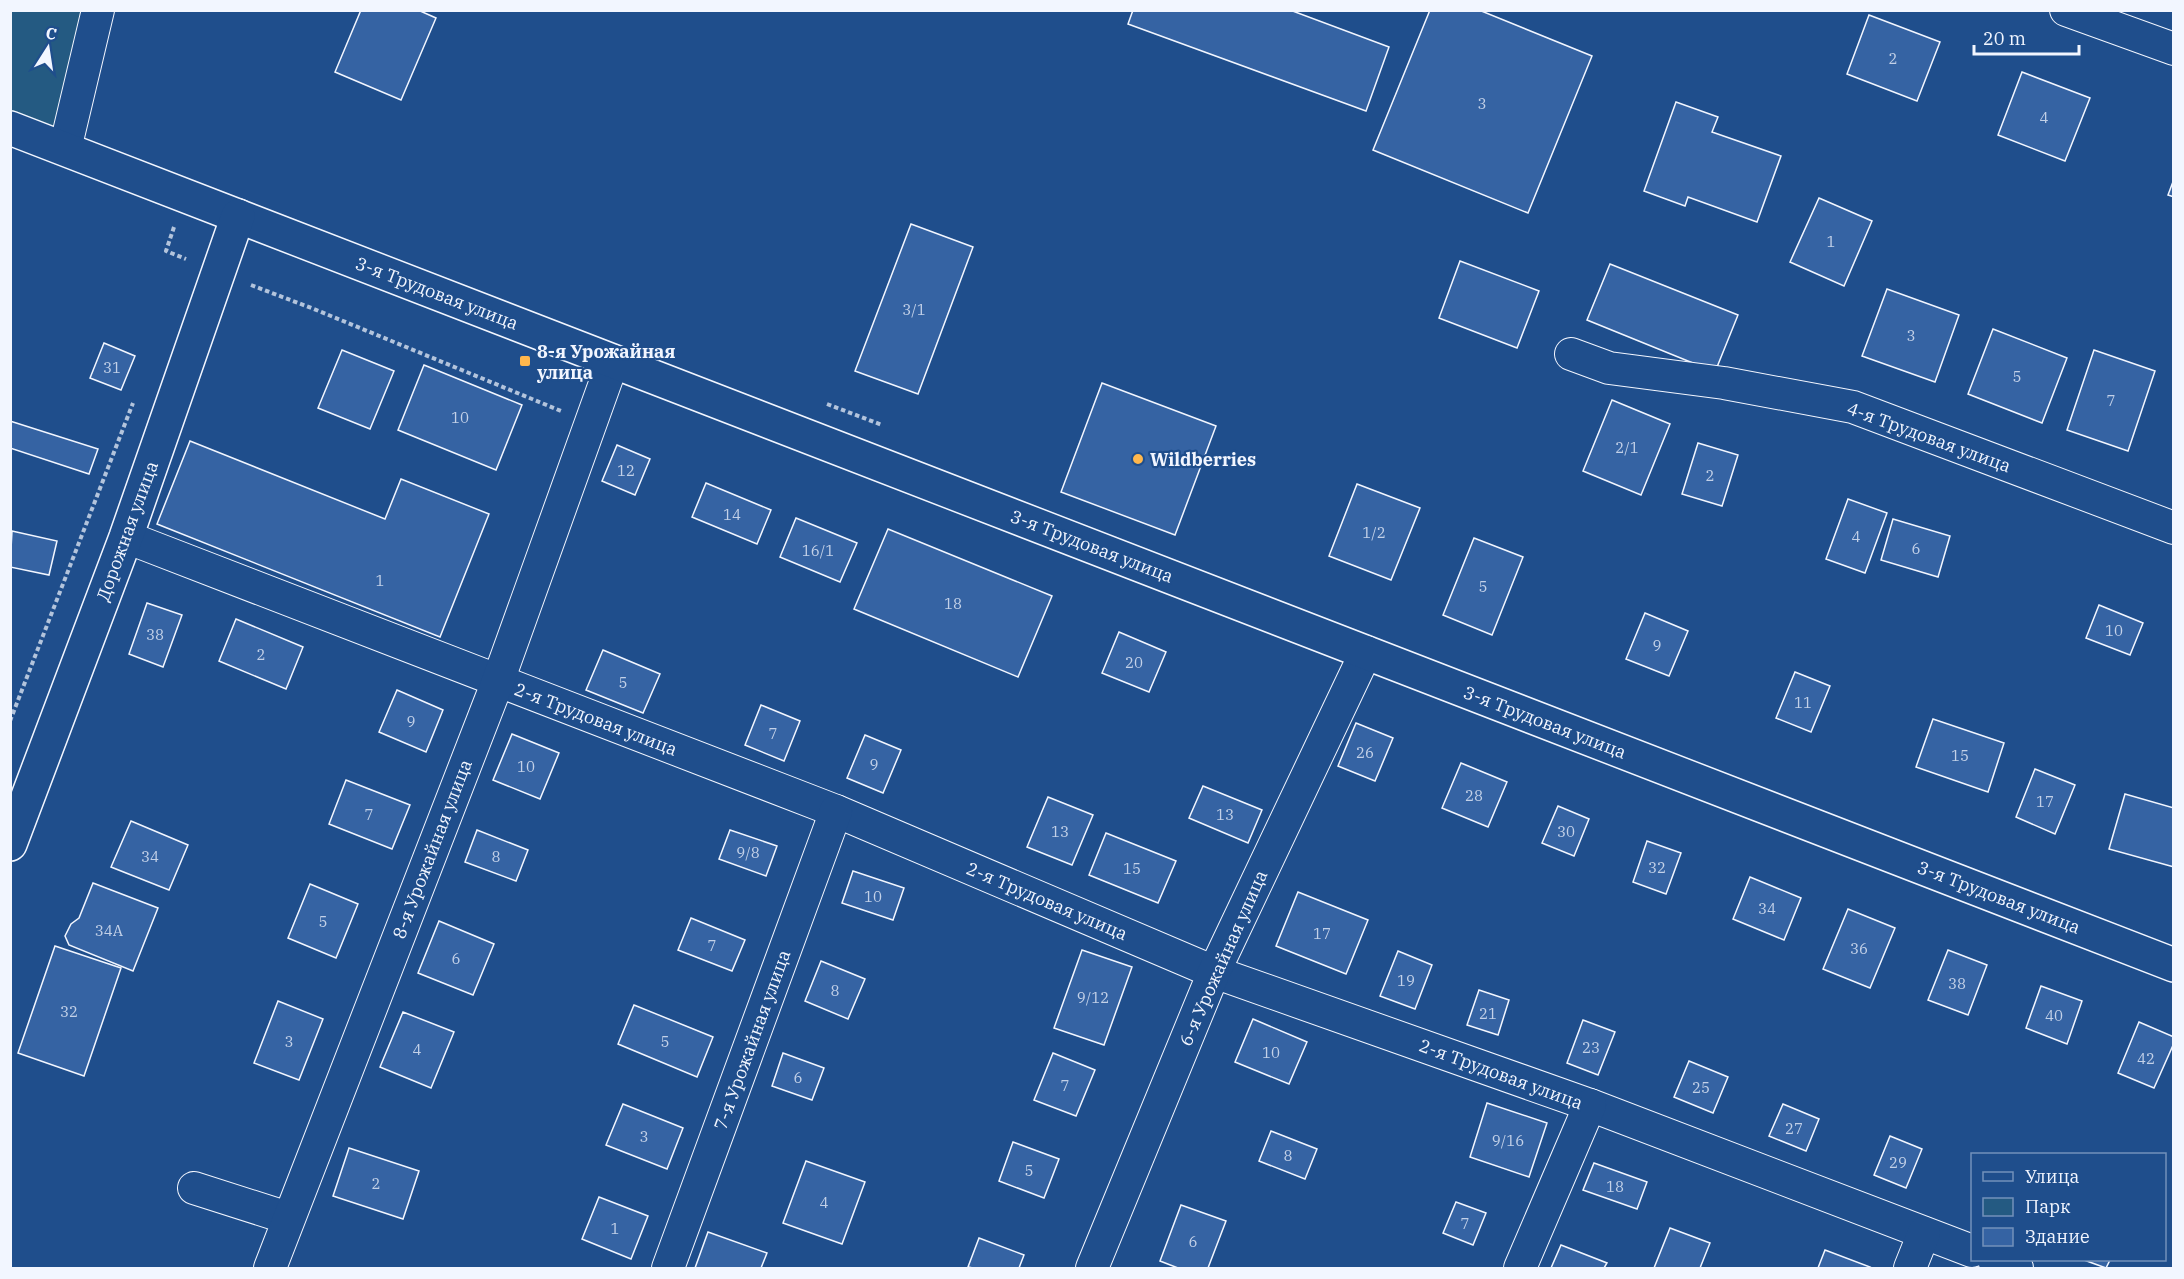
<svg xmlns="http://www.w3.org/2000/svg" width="2184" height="1279" viewBox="0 0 2184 1279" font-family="'IBM Plex Serif',serif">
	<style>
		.green { fill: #245a82; stroke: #a8bbd7; stroke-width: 1.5 }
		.building { fill: #3563a3; stroke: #f2f6ff; stroke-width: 1.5 }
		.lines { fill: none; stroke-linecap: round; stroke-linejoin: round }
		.street-casing { stroke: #f2f6ff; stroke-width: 34 }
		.secondary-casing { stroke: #f2f6ff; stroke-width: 36 }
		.path { stroke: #b3c4dc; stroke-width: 4; stroke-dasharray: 4.5 3; stroke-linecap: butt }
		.street { stroke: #1f4e8c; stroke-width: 32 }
		.secondary { stroke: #1f4e8c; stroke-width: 33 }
		.poi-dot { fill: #ffb74d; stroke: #1f4e8c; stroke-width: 2 }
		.labels { text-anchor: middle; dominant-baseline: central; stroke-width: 4.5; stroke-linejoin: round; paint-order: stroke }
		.number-label { font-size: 15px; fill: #c3d1e8 }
		.street-label { font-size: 18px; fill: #f2f6ff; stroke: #1f4e8c }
		.poi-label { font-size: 18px; font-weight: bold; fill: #f2f6ff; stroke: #1f4e8c; text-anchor: start }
	</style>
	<rect width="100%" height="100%" fill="#1f4e8c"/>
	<path class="green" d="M 10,11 L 98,11 L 65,149 L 11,128 Z"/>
	<g class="building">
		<path d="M 361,10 L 418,10 L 436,18 L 401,100 L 335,72 Z"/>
		<path d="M 1133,10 L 1290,10 L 1389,47 L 1366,111 L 1128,24 Z"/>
		<path d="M 1430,10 L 1479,10 L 1592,56 L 1528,213 L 1373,150 Z"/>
		<path d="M 1869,15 L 1940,42 L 1917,101 L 1847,74 Z"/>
		<path d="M 2022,72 L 2090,98 L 2065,161 L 1998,135 Z"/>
		<path d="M 1676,102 L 1718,117 L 1712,132 L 1781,156 L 1757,222 L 1688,197 L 1685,206 L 1644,191 Z"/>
		<path d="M 2174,179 L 2174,197 L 2168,195 Z"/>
		<path d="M 1819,198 L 1872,221 L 1844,286 L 1790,262 Z"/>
		<path d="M 911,224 L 973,247 L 918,394 L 855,371 Z"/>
		<path d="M 1460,261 L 1539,291 L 1517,348 L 1439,318 Z"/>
		<path d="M 1610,264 L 1738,315 L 1715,372 L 1587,320 Z"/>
		<path d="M 1887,289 L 1959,315 L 1935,382 L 1862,356 Z"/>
		<path d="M 1993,329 L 2067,358 L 2042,423 L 1968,394 Z"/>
		<path d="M 104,343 L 135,356 L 121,390 L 90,378 Z"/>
		<path d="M 342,350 L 394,371 L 370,429 L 318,408 Z"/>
		<path d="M 2094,350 L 2155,371 L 2128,451 L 2067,430 Z"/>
		<path d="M 424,365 L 522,405 L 496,470 L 398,430 Z"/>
		<path d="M 1102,383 L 1216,426 L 1175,535 L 1061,492 Z"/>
		<path d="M 1612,400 L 1670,424 L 1641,495 L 1583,471 Z"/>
		<path d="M 10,421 L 98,449 L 89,474 L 10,448 Z"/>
		<path d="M 190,441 L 385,519 L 401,479 L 489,514 L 440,637 L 157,524 Z"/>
		<path d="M 1698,443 L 1738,455 L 1722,506 L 1682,494 Z"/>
		<path d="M 617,445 L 650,459 L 635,495 L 602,481 Z"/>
		<path d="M 706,483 L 771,510 L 757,544 L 692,517 Z"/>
		<path d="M 1357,484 L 1420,508 L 1391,580 L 1329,556 Z"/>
		<path d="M 1848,499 L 1887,513 L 1865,573 L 1826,559 Z"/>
		<path d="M 796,518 L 857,543 L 840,582 L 780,557 Z"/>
		<path d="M 1893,519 L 1950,536 L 1938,577 L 1881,560 Z"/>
		<path d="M 888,529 L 1052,596 L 1018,677 L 854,609 Z"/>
		<path d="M 12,531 L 57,541 L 49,575 L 10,567 Z"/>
		<path d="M 1474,538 L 1523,557 L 1492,635 L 1443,615 Z"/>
		<path d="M 147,603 L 182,615 L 163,667 L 129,654 Z"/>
		<path d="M 2099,605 L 2143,623 L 2130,655 L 2086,638 Z"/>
		<path d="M 1645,613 L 1688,631 L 1669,676 L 1626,659 Z"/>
		<path d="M 236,619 L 303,647 L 286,689 L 219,661 Z"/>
		<path d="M 1119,632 L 1166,652 L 1149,692 L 1102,673 Z"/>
		<path d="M 603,650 L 660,674 L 643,713 L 586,690 Z"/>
		<path d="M 1795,672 L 1830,686 L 1811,732 L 1776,718 Z"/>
		<path d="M 397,690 L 443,710 L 426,752 L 379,732 Z"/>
		<path d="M 761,705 L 800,721 L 784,761 L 745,745 Z"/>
		<path d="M 1933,719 L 2004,743 L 1988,792 L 1916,767 Z"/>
		<path d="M 1356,723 L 1393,738 L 1375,781 L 1338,766 Z"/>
		<path d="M 512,734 L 559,753 L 540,799 L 493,780 Z"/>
		<path d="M 865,735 L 901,750 L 883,793 L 847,778 Z"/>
		<path d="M 1461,763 L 1507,782 L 1488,827 L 1442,808 Z"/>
		<path d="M 2035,769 L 2075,785 L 2055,834 L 2016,817 Z"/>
		<path d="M 346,780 L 410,805 L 392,849 L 329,824 Z"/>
		<path d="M 1203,786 L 1262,810 L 1248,843 L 1189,818 Z"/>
		<path d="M 2125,794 L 2174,808 L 2174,867 L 2109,849 Z"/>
		<path d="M 1048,797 L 1093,815 L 1072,865 L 1027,847 Z"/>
		<path d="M 1558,806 L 1589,819 L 1574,856 L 1542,843 Z"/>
		<path d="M 131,821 L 188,845 L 169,890 L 111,867 Z"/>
		<path d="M 477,830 L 528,850 L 516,881 L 465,862 Z"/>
		<path d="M 730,830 L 777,846 L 766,876 L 719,859 Z"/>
		<path d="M 1106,833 L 1176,861 L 1158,903 L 1089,875 Z"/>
		<path d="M 1647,841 L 1681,853 L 1666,894 L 1633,882 Z"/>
		<path d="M 853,871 L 904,888 L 893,920 L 842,903 Z"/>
		<path d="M 1750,877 L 1801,898 L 1784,940 L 1733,919 Z"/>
		<path d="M 93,883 L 158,908 L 133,971 L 69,945 L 65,936 L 71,924 L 79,918 Z"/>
		<path d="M 310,884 L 358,904 L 336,958 L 288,938 Z"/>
		<path d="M 1298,892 L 1368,920 L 1346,974 L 1276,946 Z"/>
		<path d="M 1848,909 L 1895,928 L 1870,988 L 1823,969 Z"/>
		<path d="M 691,918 L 745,940 L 732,971 L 678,950 Z"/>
		<path d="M 439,921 L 494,944 L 473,995 L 418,973 Z"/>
		<path d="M 55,946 L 121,968 L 84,1076 L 18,1053 Z"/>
		<path d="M 1082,950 L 1132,967 L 1104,1045 L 1054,1028 Z"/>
		<path d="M 1948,950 L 1987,965 L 1968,1015 L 1928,1000 Z"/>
		<path d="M 1398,951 L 1432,965 L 1415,1009 L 1380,996 Z"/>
		<path d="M 821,961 L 865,979 L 848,1019 L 805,1001 Z"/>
		<path d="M 2041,986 L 2082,1001 L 2067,1044 L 2026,1028 Z"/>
		<path d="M 1479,990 L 1509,1000 L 1498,1035 L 1467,1025 Z"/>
		<path d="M 278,1001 L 323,1019 L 299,1080 L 254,1063 Z"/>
		<path d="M 634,1005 L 713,1037 L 697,1077 L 618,1044 Z"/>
		<path d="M 403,1012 L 454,1032 L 431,1088 L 380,1067 Z"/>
		<path d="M 1253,1019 L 1307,1042 L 1289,1084 L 1235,1062 Z"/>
		<path d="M 1583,1020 L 1615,1032 L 1598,1075 L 1567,1063 Z"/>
		<path d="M 2139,1022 L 2174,1037 L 2174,1043 L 2154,1088 L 2118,1073 Z"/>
		<path d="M 783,1053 L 824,1068 L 812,1100 L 772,1086 Z"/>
		<path d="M 1053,1053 L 1095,1070 L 1076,1116 L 1034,1100 Z"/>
		<path d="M 1689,1061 L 1728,1077 L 1713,1113 L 1674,1097 Z"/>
		<path d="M 1487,1103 L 1547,1123 L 1529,1177 L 1470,1157 Z"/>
		<path d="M 623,1104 L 683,1128 L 667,1169 L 606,1145 Z"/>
		<path d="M 1783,1104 L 1819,1119 L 1806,1151 L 1769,1136 Z"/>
		<path d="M 1271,1131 L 1317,1149 L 1305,1179 L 1259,1161 Z"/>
		<path d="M 1890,1136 L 1922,1149 L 1906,1188 L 1874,1175 Z"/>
		<path d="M 1013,1142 L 1059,1159 L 1044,1198 L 999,1181 Z"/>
		<path d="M 349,1148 L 419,1171 L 403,1219 L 333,1196 Z"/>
		<path d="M 806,1161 L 865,1182 L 842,1244 L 783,1223 Z"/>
		<path d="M 1594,1163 L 1647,1182 L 1637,1209 L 1583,1190 Z"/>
		<path d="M 599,1197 L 648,1216 L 631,1259 L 582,1239 Z"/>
		<path d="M 1456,1202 L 1486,1213 L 1473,1245 L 1443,1233 Z"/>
		<path d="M 1181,1205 L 1226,1221 L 1208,1268 L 1178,1268 L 1160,1261 Z"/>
		<path d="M 1670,1228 L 1710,1243 L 1700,1268 L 1654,1268 Z"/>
		<path d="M 708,1232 L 767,1253 L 761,1268 L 695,1268 Z"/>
		<path d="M 979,1238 L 1024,1255 L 1019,1268 L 973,1268 L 968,1267 Z"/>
		<path d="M 1561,1245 L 1607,1263 L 1604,1268 L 1551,1268 Z"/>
		<path d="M 1825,1250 L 1870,1267 L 1869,1268 L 1818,1268 Z"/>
		<path d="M 2084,1260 L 2110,1260 L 2106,1268 Z"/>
	</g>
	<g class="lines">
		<defs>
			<g id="street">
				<path d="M 2066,10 L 2174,49"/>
				<path d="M 65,149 L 98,10"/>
				<path d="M 1571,354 L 1609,368 L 1724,383 L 1853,407 L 2174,528"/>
				<path d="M 126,537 L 836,811 L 1214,972 L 1590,1105 L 1972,1251"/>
				<path d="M 194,1188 L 288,1218"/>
				<path d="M 1994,1260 L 2017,1268"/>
				<path d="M 270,1268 L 498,681 L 613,361"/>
				<path d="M 668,1268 L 836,811"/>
				<path d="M 1092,1268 L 1214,972 L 1366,652"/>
				<path d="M 1520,1268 L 1590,1105"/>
				<path d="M 1910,1268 L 1924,1233"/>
			</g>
			<g id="secondary">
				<path d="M 10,128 L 2174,965"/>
				<path d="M 10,844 L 126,537 L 238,216"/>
			</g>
		</defs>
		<use href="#street" class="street-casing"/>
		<use href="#secondary" class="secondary-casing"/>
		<g class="path">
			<path d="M 174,227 L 166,251 L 186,259"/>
			<path d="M 251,285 L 314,309 L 561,411"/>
			<path d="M 827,404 L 882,425"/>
			<path d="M 10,721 L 133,403"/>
		</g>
		<use href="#street" class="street"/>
		<use href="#secondary" class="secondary"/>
	</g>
	<g class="poi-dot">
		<rect x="519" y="355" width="12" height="12" rx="3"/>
		<circle cx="1138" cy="459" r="6"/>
	</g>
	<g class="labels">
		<g class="number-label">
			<text x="1893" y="58">2</text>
			<text x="1482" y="103">3</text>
			<text x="2044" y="117">4</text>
			<text x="1831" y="241">1</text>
			<text x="914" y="309">3/1</text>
			<text x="1911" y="335">3</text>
			<text x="112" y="367">31</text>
			<text x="2017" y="376">5</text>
			<text x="2111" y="400">7</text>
			<text x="460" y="417">10</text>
			<text x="1627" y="447">2/1</text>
			<text x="626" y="470">12</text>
			<text x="1710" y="475">2</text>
			<text x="732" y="514">14</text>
			<text x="1374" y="532">1/2</text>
			<text x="1856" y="536">4</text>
			<text x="1916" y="548">6</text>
			<text x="818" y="550">16/1</text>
			<text x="380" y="580">1</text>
			<text x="1483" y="586">5</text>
			<text x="953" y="603">18</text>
			<text x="2114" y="630">10</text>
			<text x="155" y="634">38</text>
			<text x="1657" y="645">9</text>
			<text x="261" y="654">2</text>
			<text x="1134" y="662">20</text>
			<text x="623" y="682">5</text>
			<text x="1803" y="702">11</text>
			<text x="411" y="721">9</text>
			<text x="773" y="733">7</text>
			<text x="1365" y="752">26</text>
			<text x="1960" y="755">15</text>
			<text x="874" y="764">9</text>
			<text x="526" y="766">10</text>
			<text x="1474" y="795">28</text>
			<text x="2045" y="801">17</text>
			<text x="369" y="814">7</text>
			<text x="1225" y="814">13</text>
			<text x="1060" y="831">13</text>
			<text x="1566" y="831">30</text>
			<text x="748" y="852">9/8</text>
			<text x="150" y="856">34</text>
			<text x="496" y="856">8</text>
			<text x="1657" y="867">32</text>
			<text x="1132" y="868">15</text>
			<text x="873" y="896">10</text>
			<text x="1767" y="908">34</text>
			<text x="323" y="921">5</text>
			<text x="109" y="930">34А</text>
			<text x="1322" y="933">17</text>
			<text x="712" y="945">7</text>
			<text x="1859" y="948">36</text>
			<text x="456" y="958">6</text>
			<text x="1406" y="980">19</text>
			<text x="1957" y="983">38</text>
			<text x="835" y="990">8</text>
			<text x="1093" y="997">9/12</text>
			<text x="69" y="1011">32</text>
			<text x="1488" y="1013">21</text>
			<text x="2054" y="1015">40</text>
			<text x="289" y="1041">3</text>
			<text x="665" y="1041">5</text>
			<text x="1591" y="1047">23</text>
			<text x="417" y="1049">4</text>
			<text x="1271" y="1052">10</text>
			<text x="2146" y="1058">42</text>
			<text x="798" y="1077">6</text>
			<text x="1065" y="1085">7</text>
			<text x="1701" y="1087">25</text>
			<text x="1794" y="1128">27</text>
			<text x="644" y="1136">3</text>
			<text x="1508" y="1140">9/16</text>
			<text x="1288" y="1155">8</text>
			<text x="1898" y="1162">29</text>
			<text x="1029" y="1170">5</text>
			<text x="376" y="1183">2</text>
			<text x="1615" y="1186">18</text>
			<text x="824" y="1202">4</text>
			<text x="1465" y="1223">7</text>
			<text x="615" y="1228">1</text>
			<text x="1193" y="1241">6</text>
		</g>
		<g class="street-label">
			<text transform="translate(437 293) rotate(21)">3-я Трудовая улица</text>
			<text transform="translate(1929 437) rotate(20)">4-я Трудовая улица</text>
			<text transform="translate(127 531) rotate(-70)">Дорожная улица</text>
			<text transform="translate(1092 546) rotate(21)">3-я Трудовая улица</text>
			<text transform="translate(596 719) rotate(21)">2-я Трудовая улица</text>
			<text transform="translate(1545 722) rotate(21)">3-я Трудовая улица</text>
			<text transform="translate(432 849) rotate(-69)">8-я Урожайная улица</text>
			<text transform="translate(1999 897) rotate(21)">3-я Трудовая улица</text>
			<text transform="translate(1047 901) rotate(23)">2-я Трудовая улица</text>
			<text transform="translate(1223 958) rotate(-66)">6-я Урожайная улица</text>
			<text transform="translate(752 1040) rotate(-70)">7-я Урожайная улица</text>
			<text transform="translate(1501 1074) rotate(20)">2-я Трудовая улица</text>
		</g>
		<g class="poi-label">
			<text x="537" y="351">8-я Урожайная<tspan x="537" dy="21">улица</tspan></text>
			<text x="1150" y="459">Wildberries</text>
		</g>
	</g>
	<rect width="2184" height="1279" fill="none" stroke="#f2f6ff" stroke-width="24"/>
	<rect x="1971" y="1153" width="195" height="108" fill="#1f4e8c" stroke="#7391ba" stroke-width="1.5"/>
	<rect x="1983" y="1172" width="30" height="9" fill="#1f4e8c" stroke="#7391ba" stroke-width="1.5"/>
	<text x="2025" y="1183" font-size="18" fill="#f2f6ff">Улица</text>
	<rect x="1983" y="1198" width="30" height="18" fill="#245a82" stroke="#7391ba" stroke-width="1.5"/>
	<text x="2025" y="1213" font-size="18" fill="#f2f6ff">Парк</text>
	<rect x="1983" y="1228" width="30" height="18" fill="#3563a3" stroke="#7391ba" stroke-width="1.5"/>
	<text x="2025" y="1243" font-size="18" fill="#f2f6ff">Здание</text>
	<g transform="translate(48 48) rotate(12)" stroke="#1f4e8c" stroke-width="4.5" paint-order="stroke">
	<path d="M0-4.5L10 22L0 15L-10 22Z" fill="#f2f6ff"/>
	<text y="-9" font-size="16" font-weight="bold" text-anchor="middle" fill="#f2f6ff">С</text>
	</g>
	<path d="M1974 45v9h105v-9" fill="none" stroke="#f2f6ff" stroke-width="3"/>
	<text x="1983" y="45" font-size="18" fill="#f2f6ff" stroke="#1f4e8c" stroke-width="4.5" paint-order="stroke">20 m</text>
</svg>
